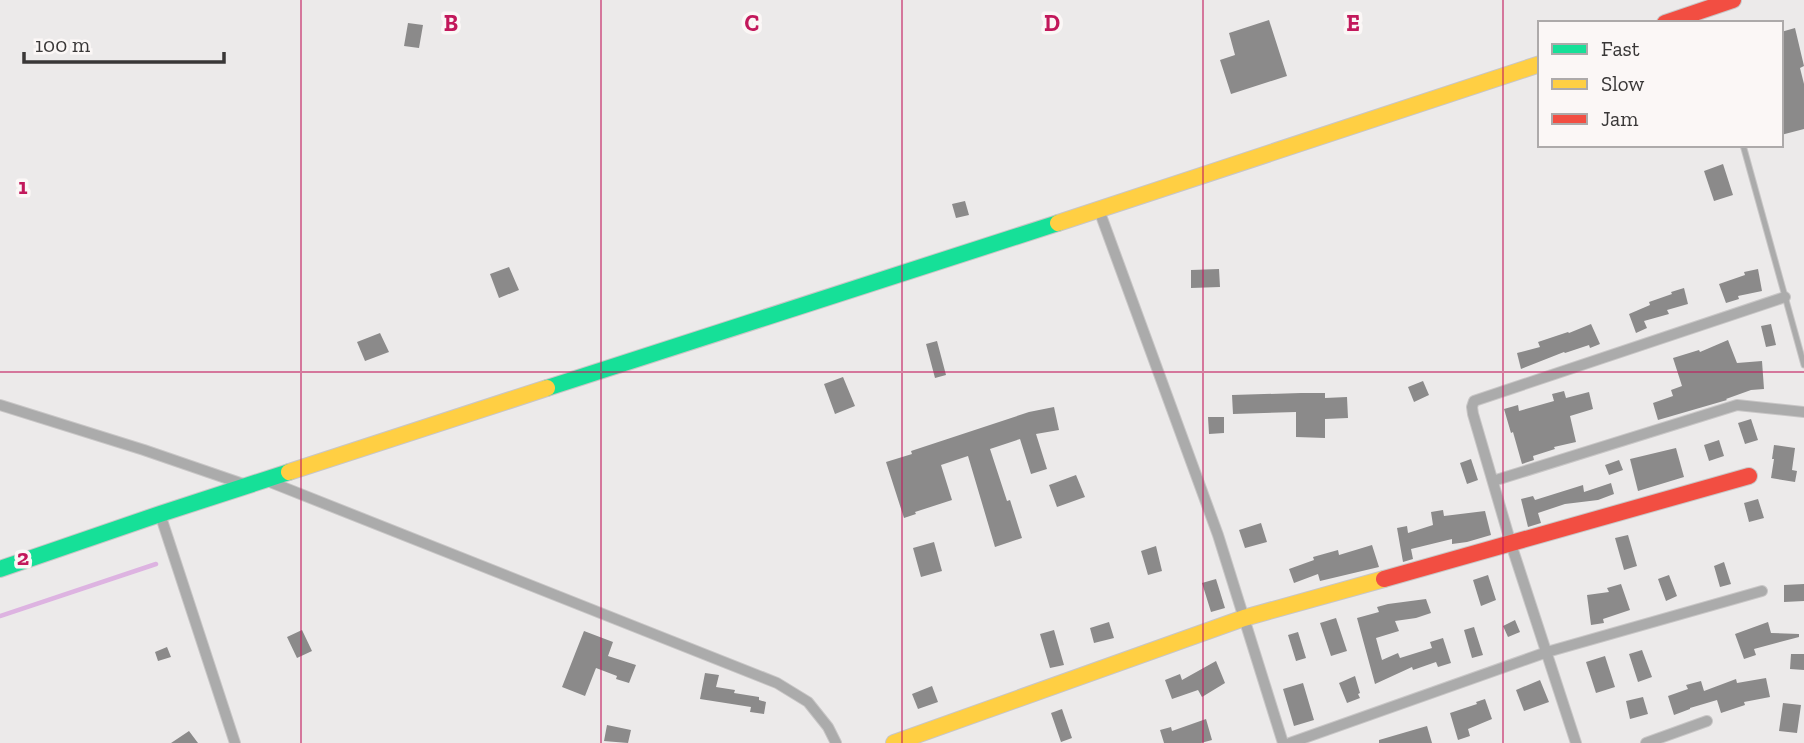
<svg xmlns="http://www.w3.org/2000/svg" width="1804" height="743" font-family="'Zilla Slab',serif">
	<rect width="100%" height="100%" fill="#eceaea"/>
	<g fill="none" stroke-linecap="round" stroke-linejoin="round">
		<path stroke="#ddb3e1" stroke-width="4.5" d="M0 616 156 564"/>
	</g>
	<path fill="#8b8a8a" d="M1269 20 1287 76 1231 94 1220 60 1235 55 1229 33Z
		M408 23 423 25 419 48 404 46Z
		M1795 28 1804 66 1800 68 1804 84V129L1781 135V32Z
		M1723 164 1733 195 1714 201 1704 171Z
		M965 201 969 215 956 218 952 204Z
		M509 267 519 290 499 298 490 274Z
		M1219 269 1220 287 1191 288V270Z
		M1758 269 1762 291 1738 296 1739 299 1726 303 1719 284 1745 275 1744 272Z
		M1684 288 1688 304 1667 310 1669 314 1644 321 1647 328 1636 333 1629 314 1650 305 1649 302 1672 294 1671 292Z
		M1591 324 1600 344 1590 348 1589 345 1565 353 1564 352 1521 369 1517 353 1540 347 1538 342 1568 332 1569 333Z
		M1771 324 1776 345 1766 347 1761 326Z
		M380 333 389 352 365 361 357 342Z
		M1728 340 1737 363 1762 361 1764 389 1751 390 1726 399 1727 400 1658 420 1653 403 1673 396 1671 390 1682 386 1673 358 1699 350 1700 352Z
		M937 341 946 375 935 378 926 344Z
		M843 377 855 406 835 414 824 384Z
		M1423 381 1429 395 1414 402 1408 387Z
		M1564 391 1566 398 1589 392 1593 409 1570 416 1576 442 1554 447 1555 449 1533 456 1534 460 1522 464 1513 432 1511 433 1504 409 1518 405 1519 411 1554 401 1552 394Z
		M1301 393H1325V398L1347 397 1348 418 1325 419V438L1296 437V412L1233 414 1232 395Z
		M1054 407 1059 430 1036 434 1047 469 1031 474 1020 439 990 449 1007 501 1010 500 1022 538 995 547 968 456 941 465 952 500 915 512 916 514 904 518 886 462 912 454 911 451 1029 412Z
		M1208 417H1224V433L1209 434Z
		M1751 419 1758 440 1745 444 1738 423Z
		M1719 440 1724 456 1709 461 1704 445Z
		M1774 445 1795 448 1792 470 1797 471 1795 482 1771 478 1774 459H1772Z
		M1676 448 1684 477 1638 491 1630 459Z
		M1471 459 1478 480 1467 484 1460 463Z
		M1619 460 1623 470 1609 475 1605 465Z
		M1076 475 1085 497 1057 507 1049 485Z
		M1611 483 1614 494 1598 500 1565 504 1538 513 1541 523 1528 527 1521 499 1533 496 1535 500 1583 485 1584 492Z
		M1758 499 1764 518 1749 522 1744 503Z
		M1443 510 1444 516 1485 511 1491 535 1467 542 1452 544V539L1411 549 1413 559 1403 562 1397 528 1407 526 1408 533 1433 525 1431 512Z
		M1261 523 1267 542 1245 548 1239 530Z
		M1628 535 1637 566 1624 570 1615 538Z
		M934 542 942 571 921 577 913 548Z
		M1372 545 1379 567 1320 581 1318 574 1294 583 1289 569 1314 560 1313 557 1338 550 1339 555Z
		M1156 546 1162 571 1148 575 1141 551Z
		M1724 562 1731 584 1720 587 1714 566Z
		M1488 575 1496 600 1481 606 1473 580Z
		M1669 575 1677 596 1666 601 1658 579Z
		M1216 579 1225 608 1211 612 1202 583Z
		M1621 584 1630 610 1603 619 1604 623 1591 625 1587 595 1609 592 1607 588Z
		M1804 584V601L1784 602V585Z
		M1426 599 1431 613 1416 618 1395 621 1399 631 1376 638 1382 660 1398 653 1400 658 1432 648 1430 642 1443 638 1451 663 1438 667 1436 662 1413 670 1412 667 1375 684 1357 618 1379 612 1377 607 1388 604Z
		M1336 618 1347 651 1331 656 1320 623Z
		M1515 620 1520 632 1508 637 1503 626Z
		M1109 622 1114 638 1094 643 1090 628Z
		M1768 622 1771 633 1799 634V637L1754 649 1756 655 1744 659 1735 634Z
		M1474 627 1483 655 1472 658 1464 630Z
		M302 630 312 651 297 658 287 637Z
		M1054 630 1064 665 1050 668 1040 634Z
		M584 631 613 642 608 656 636 665 629 683 616 679 617 676 596 668 585 696 562 687Z
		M1298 632 1306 658 1296 661 1288 635Z
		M167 647 171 657 158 661 155 652Z
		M1642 650 1652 677 1638 682 1629 654Z
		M1791 654H1804V670L1790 669Z
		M1605 656 1615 687 1596 693 1586 662Z
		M1216 661 1225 683 1202 697 1198 690 1172 699 1165 680 1180 674 1182 680Z
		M705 673 719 675 716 687 735 690 734 693 759 697V700L766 702 764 714 750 712 751 707 700 699Z
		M1355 676 1360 693 1358 694 1360 698 1347 703 1339 683Z
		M1766 678 1770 697 1744 702 1745 705 1721 713 1717 700 1690 708V709L1674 715 1668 696 1688 689 1686 685 1701 681 1704 691 1736 679 1737 683Z
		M1540 680 1549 702 1524 711 1516 690Z
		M1303 683 1314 720 1294 726 1283 689Z
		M932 686 938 702 918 709 912 694Z
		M1643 697 1648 714 1630 719 1626 701Z
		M1485 699 1492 719 1468 729 1470 736 1458 740 1450 713 1477 704 1476 702Z
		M1783 703 1801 705 1797 733 1779 731Z
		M1062 709 1072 738 1061 742 1051 713Z
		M1206 719 1212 740 1201 743H1164L1160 730 1171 727 1172 731Z
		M607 725 631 730 628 743 604 741Z
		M1427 726 1432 743H1379V740Z
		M189 731 198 743H171Z"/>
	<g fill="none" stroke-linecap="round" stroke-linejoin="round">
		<defs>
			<path id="lane" d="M1743 145 1804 365"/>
			<path id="street" d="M1099 210 1218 535 1283 743
				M0 405 144 450 246 485
				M265 480 777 683 808 702 828 727 836 743
				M1493 481 1737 405 1804 412
				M160 514 235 743
				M1290 743 1547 652 1762 591
				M1576 743 1511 544 1473 414 1472 407 1474 401 1785 297
				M1646 743 1707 721"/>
			<path id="fast" d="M547 388 1058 223
				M0 569 160 514 289 472"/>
			<path id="slow" d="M1058 223 1540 64
				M289 472 547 388
				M894 743 1244 618 1384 579"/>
			<path id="jam" d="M1665 23 1733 0
				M1384 579 1749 476"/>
		</defs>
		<use href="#lane" stroke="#c8c6c6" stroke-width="7"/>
		<use href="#street" stroke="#c8c6c6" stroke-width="12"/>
		<use href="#fast" stroke="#c8c6c6" stroke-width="18"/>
		<use href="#slow" stroke="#c8c6c6" stroke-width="18"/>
		<use href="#jam" stroke="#c8c6c6" stroke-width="18"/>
		<use href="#lane" stroke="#ababab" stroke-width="5"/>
		<use href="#street" stroke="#ababab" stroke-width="10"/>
		<use href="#fast" stroke="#16e098" stroke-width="16"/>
		<use href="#slow" stroke="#ffcf43" stroke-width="16"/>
		<use href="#jam" stroke="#f24e42" stroke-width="16"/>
	</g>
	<path fill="none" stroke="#c2185b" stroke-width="2" stroke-opacity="0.55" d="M301 0V743M601 0V743M902 0V743M1203 0V743M1503 0V743M0 372H1804"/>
	<g font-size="23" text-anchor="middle" font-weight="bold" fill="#c2185b" stroke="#fbf7f6" stroke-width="7" stroke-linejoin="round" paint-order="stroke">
		<text x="451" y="31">B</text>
		<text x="752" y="31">C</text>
		<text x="1052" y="31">D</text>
		<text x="1353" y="31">E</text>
		<text x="23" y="194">1</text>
		<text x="23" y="565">2</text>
	</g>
	<rect x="1538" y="21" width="245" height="126" fill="#fbf7f6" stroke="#adaaaa" stroke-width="2"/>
	<rect x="1552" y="44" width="35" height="10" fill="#16e098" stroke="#adaaaa" stroke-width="2"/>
	<text x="1601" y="56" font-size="21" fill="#393737">Fast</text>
	<rect x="1552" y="79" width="35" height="10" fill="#ffcf43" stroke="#adaaaa" stroke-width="2"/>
	<text x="1601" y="91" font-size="21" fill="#393737">Slow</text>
	<rect x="1552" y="114" width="35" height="10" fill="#f24e42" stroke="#adaaaa" stroke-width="2"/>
	<text x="1601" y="126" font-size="21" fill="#393737">Jam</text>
	<path d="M24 52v10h200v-10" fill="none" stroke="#393737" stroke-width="3.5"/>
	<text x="35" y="52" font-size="21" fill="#393737" stroke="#fbf7f6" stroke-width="5" paint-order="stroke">100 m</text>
</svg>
